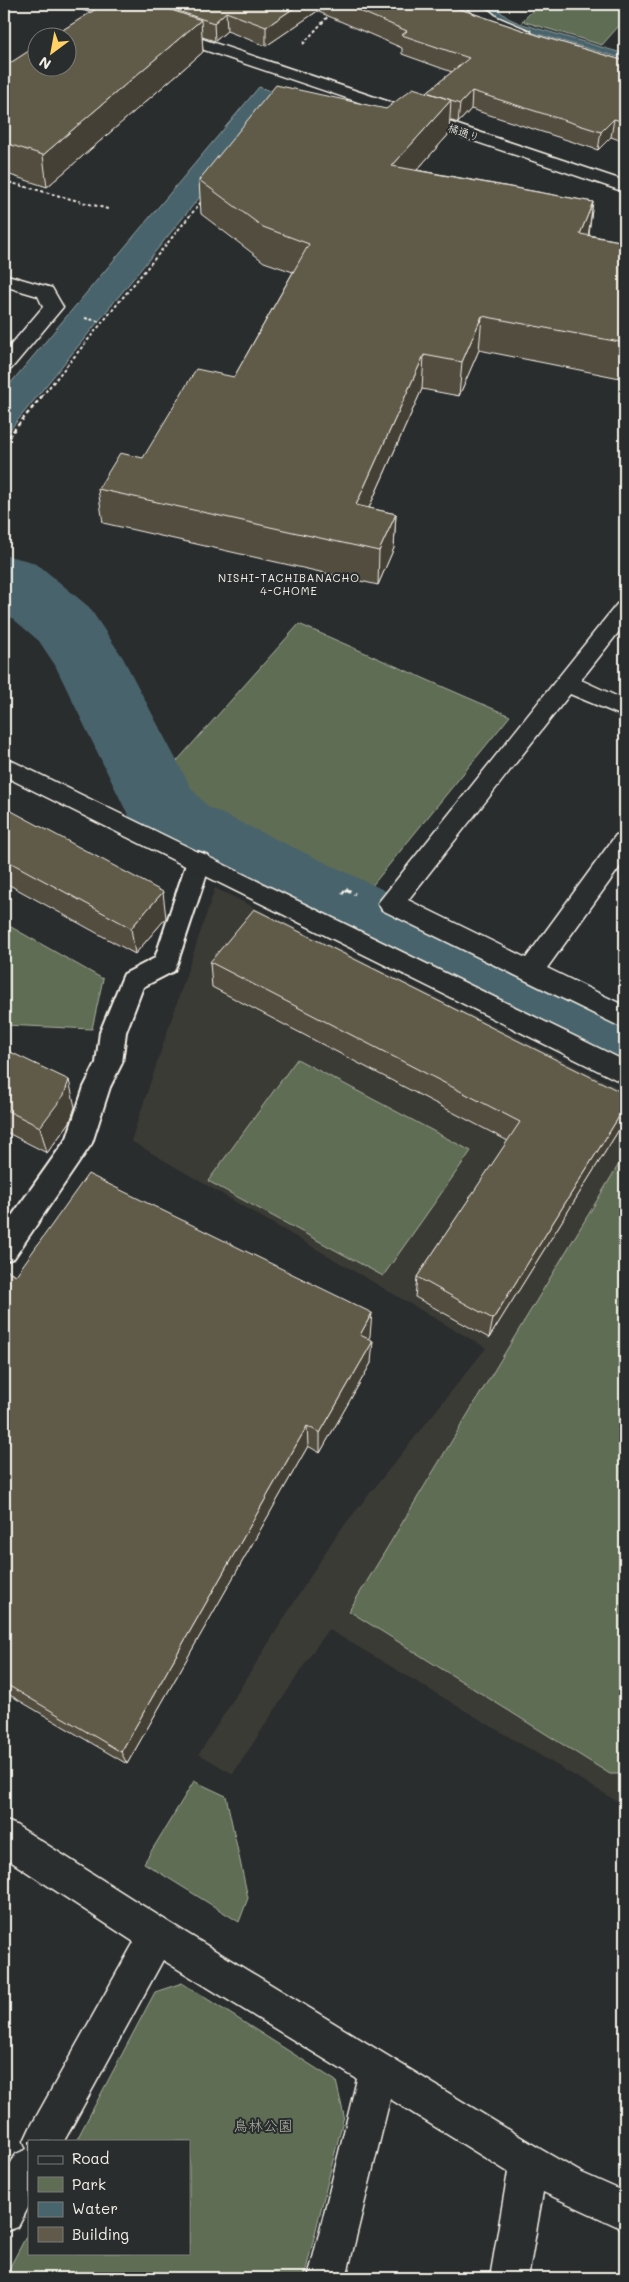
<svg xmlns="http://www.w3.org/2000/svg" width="629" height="2282" font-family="Mali,'Klee One',sans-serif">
	<rect width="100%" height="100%" fill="#2a2d2e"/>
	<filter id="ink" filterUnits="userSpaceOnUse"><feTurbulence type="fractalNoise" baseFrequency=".02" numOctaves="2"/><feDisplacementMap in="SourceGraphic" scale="10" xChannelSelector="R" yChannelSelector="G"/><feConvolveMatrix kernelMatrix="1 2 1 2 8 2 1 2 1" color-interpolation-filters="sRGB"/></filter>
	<g filter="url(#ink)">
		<path fill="#3a3a36" d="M215 888 625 1091V1806L328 1629 233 1774 199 1754 335 1537 486 1348 131 1141Z"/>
		<path fill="#5f6d55" stroke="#aaaf9e" d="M540 4H625V19L602 45 522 21Z
			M299 624 510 716 367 892 187 804 168 771Z
			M4 923 103 979 92 1029 4 1025Z
			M297 1059 471 1151 383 1276 208 1181Z
			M625 1154V1774H610L349 1611Z
			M194 1781 226 1796 248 1898 239 1922 144 1863Z
			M182 1983 336 2081 344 2116 304 2278H4L29 2231V2253H189V2141H76L155 1992Z"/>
		<path fill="#48646c" stroke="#8d9c9e" d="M484 4H491L508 18 519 23 625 54V59L527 31 504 22Z
			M259 87 283 95 4 437V391Z"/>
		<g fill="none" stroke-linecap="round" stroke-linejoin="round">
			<path fill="#48646c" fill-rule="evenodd" d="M4 555 29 561 41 567 89 607 123 658 191 788 208 807 625 1004V1078L595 1068 154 849 135 827 124 807 55 665 39 641 4 611Z"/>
			<defs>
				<path id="service" d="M199 852 207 855 211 861 177 964 174 971 143 987 126 1032 122 1063 110 1087 92 1143 14 1258 4 1261V1227L67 1138 84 1087 96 1063 100 1032 121 981 124 974 155 958 187 861 191 855Z"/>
				<path id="minor" d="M463 4H481L497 17 530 31 532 34 530 37 524 39 485 23Z
					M4 274 52 288 63 307 11 369 4 371V353L43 307 38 296 4 286Z
					M625 601V624L581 680 625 700V717L570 694 408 900 526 958 616 835 625 833V860L547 968 625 1006V1029L382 910 378 903 617 604Z
					M4 757 625 1061V1084L4 776Z
					M4 1820 16 1825 170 1923 542 2150 582 2173 625 2192V2230L543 2192 528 2278H490L508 2172 390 2099 346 2278H308L357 2079 163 1960 64 2141H29V2206L18 2227 4 2232V2175L16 2154 27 2149 24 2141 30 2128 134 1942 4 1857Z"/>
				<path id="tertiary" d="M75 4H98L625 181V192L77 7Z"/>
			</defs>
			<use href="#service" stroke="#f4f1e8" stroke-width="4"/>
			<use href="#minor" stroke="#f4f1e8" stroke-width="3"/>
			<use href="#tertiary" stroke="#f4f1e8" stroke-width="3"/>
			<path stroke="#f4f1e8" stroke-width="2" stroke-dasharray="3 2.5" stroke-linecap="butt" d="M41 4 50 7
				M303 44 331 13
				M4 181 108 209
				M85 318 102 322
				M42 396 202 201"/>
			<path stroke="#f4f1e8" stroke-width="2.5" stroke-dasharray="4 3" stroke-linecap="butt" d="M4 442 43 395
				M345 890H348"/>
			<path stroke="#f4f1e8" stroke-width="3" stroke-dasharray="5 4" stroke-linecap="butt" d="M346 889 355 894
				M342 894 346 889"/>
			<use href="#service" fill="#2a2d2e" fill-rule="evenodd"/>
			<use href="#minor" fill="#2a2d2e" fill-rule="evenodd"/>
			<use href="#tertiary" fill="#2a2d2e" fill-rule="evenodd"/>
		</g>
		<path fill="#534d40" stroke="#f4f1e8" d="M104 4H445L543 37 625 61V142L611 137 598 150 471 109 458 123 449 120V134L417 170 593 202 589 235 625 242V379L479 350 459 396 422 389 369 508 396 514 394 548 378 585 103 523 98 489 143 458 234 377 293 272 264 262 201 214 199 180 386 109 427 92 452 72 402 54V48L319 12V10L266 46 227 31 215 41 202 37 203 52 47 187 10 175 4 180V67Z
			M4 807 166 918 135 954 4 882Z
			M210 962 625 1094V1120L489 1338 415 1297 417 1277 508 1141 212 987Z
			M4 1049 75 1107 70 1122 47 1153 4 1131Z
			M4 1269 16 1275 370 1336 368 1339 371 1363 320 1453 308 1446 127 1764 8 1694 4 1701Z"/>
		<path fill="#443f34" stroke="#f4f1e8" d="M300 4H319V10L266 46V27Z
			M226 12 227 31 215 41 214 23Z
			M201 20 203 52 47 187 43 155Z
			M472 91 471 109 458 123 460 104Z
			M451 100 449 134 390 200 392 166Z
			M614 119 611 137 598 150 601 132Z
			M5 143 10 175 4 180V144Z
			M593 202 588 237 580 234Z
			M482 316 479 350 459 396 462 362Z
			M424 355 422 389 355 539 356 505Z
			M396 514 394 548 378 585 379 551Z
			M163 892 166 918 135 954 131 928Z
			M69 1080 75 1107 70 1122 47 1153 40 1127Z
			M625 1107V1120L489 1338 493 1319Z
			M372 1313 370 1336 359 1357 360 1335Z
			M373 1341 371 1363 320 1453V1433Z
			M307 1426 308 1446 127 1764 121 1752Z
			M4 1688 8 1694 4 1701Z"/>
		<path fill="#615a4a" stroke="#f4f1e8" d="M104 4H153L201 20 43 155 5 143 4 144V67L38 45V68H68V38H50Z
			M162 4H300L266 27 226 12 214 23 160 5Z
			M343 4H445L543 37 625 61V122L614 119 601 132 472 91 460 104 451 101V100L427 92 469 58 402 35 407 31Z
			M276 85 386 109 413 88 451 100 392 166 593 202 580 234 625 242V343L482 316 462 362 424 355 356 505 396 514 379 551 98 489 120 453 143 458 196 369 234 377 309 244 263 227 199 180Z
			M4 807 163 892 131 928 4 859Z
			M254 909 625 1094V1107L493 1319 417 1277 520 1122 210 962Z
			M4 1049 69 1080 64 1095 40 1127 4 1109Z
			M88 1174 372 1313 360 1335 373 1341 320 1433 307 1426 121 1752 4 1683V1269L16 1275Z"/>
	</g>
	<g text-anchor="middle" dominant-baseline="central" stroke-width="4" stroke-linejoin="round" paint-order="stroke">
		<g font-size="11" fill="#f4f1e8" stroke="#2a2d2e">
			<text transform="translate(464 132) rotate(19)">橘通り</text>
		</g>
		<g font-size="11" letter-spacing="1" fill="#f4f1e8" stroke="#2a2d2e">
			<text x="289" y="577">NISHI-TACHIBANACHO<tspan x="289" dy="13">4-CHOME</tspan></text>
		</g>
		<g font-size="15" fill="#b1b6a6" stroke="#2a2d2e">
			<text x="263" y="2125">鳥林公園</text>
		</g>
	</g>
	<rect width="629" height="2282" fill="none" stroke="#2a2d2e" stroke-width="20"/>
	<rect x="10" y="10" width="609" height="2262" fill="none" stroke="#f4f1e8" stroke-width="2" filter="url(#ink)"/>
	<rect x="28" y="2140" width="162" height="115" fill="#2a2d2e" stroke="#7b7b78"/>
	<rect x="38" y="2156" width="25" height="8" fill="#2a2d2e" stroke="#7b7b78"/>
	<text x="72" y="2164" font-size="15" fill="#f4f1e8">Road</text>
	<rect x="38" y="2177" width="25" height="15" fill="#5f6d55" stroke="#7b7b78"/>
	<text x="72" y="2190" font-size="15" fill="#f4f1e8">Park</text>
	<rect x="38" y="2202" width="25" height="15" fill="#48646c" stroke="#7b7b78"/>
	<text x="72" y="2214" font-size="15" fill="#f4f1e8">Water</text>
	<rect x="38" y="2227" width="25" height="15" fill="#615a4a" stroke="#7b7b78"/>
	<text x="72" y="2240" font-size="15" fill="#f4f1e8">Building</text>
	<g transform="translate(52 52) rotate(212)"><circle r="24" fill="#2a2d2e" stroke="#7b7b78"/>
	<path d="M0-4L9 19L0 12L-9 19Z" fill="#ffd166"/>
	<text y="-8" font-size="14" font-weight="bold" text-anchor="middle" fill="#f4f1e8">N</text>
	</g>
</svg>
